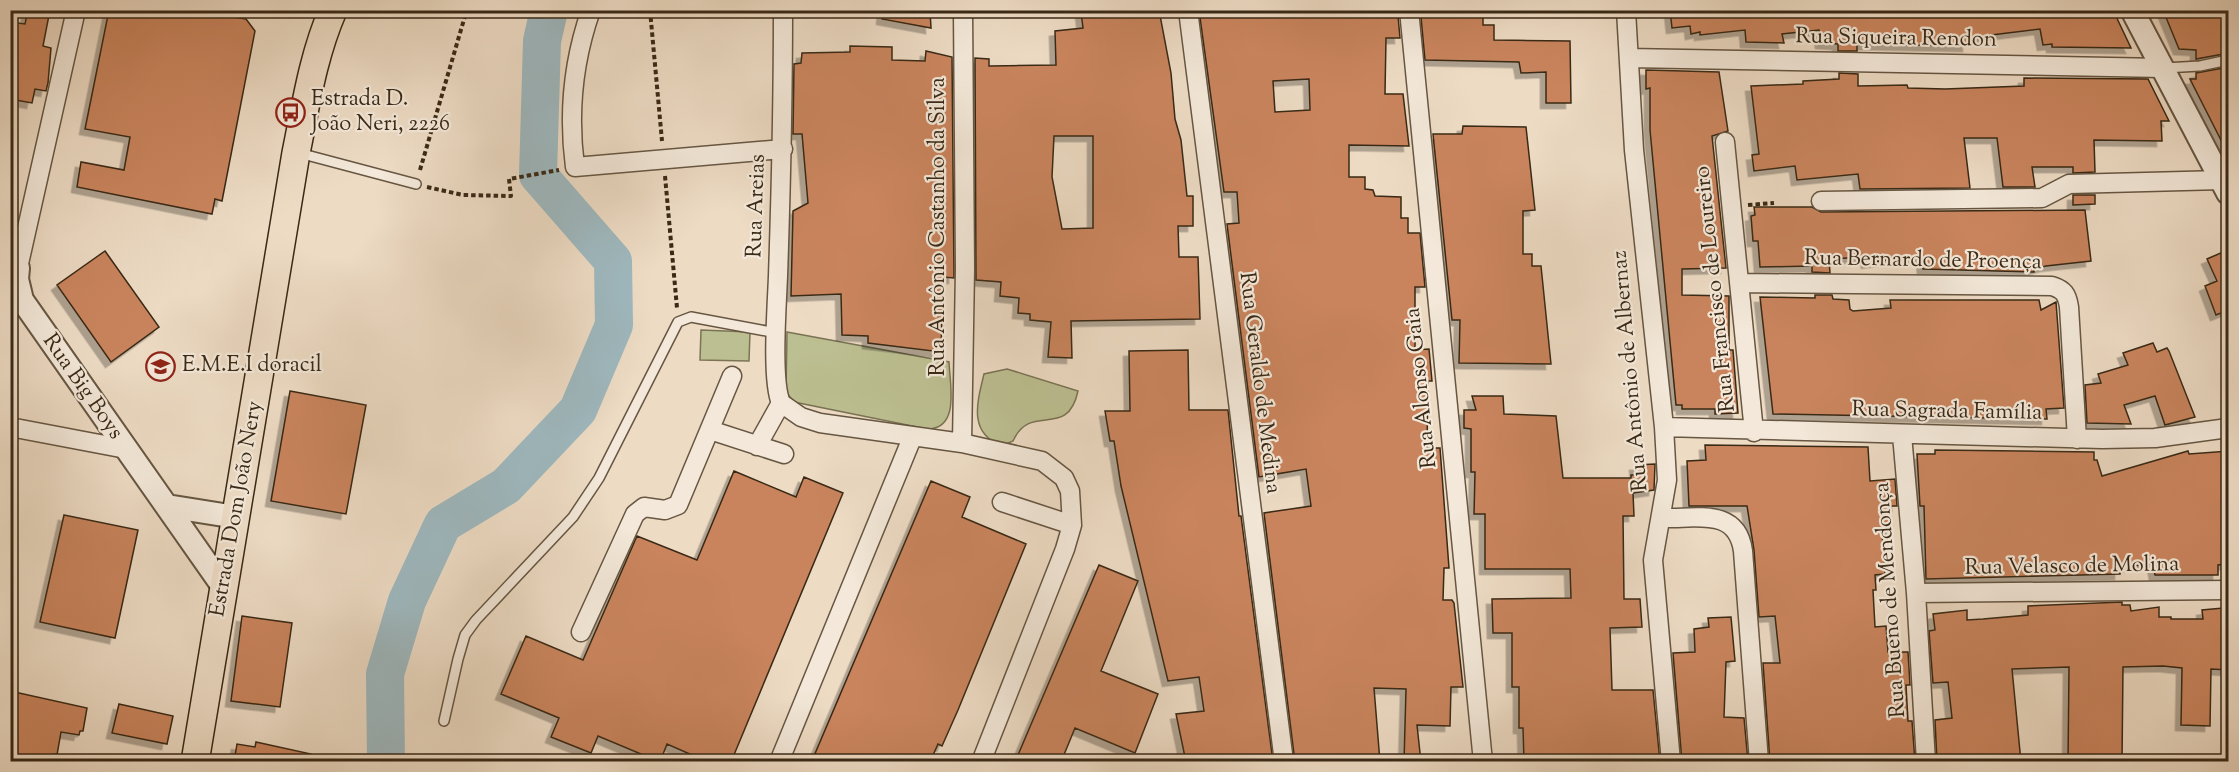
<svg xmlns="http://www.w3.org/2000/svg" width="2239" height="772" font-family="'Sorts Mill Goudy',serif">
	<defs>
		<filter id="shadow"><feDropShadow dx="-5.5" dy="5.5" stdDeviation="0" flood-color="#0004"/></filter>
	</defs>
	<rect width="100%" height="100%" fill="#eddbc4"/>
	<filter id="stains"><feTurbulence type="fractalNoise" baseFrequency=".00333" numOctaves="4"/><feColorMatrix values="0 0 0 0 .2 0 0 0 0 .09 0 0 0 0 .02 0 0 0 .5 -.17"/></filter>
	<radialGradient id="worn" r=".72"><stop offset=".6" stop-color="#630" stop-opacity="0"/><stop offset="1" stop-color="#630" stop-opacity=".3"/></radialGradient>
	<path fill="#bcbf91" stroke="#7a7454" stroke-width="1.5" d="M701 330 750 332 749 361 700 360Z
		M787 332 949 362C950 386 960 429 927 429L794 402 786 392Z
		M1007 369 1078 391C1067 441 1031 401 1013 441L1002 446C968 433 977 403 984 374Z"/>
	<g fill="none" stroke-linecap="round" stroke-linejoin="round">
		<path stroke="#9eb8bf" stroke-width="38" d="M386 762 385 674 407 601 443 524 506 486 578 410 614 325 613 261 538 175 542 41 549 10"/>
	</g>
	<path fill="#c9845d" stroke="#392916" stroke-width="1.5" fill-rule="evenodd" filter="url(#shadow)" d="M28 10H50L43 46 51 48 48 83 46 91 35 89 32 103 10 99V22L25 24Z
		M109 10H190L246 19 255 31 222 201 215 199 212 214 77 187 81 162 124 170 130 137 85 129Z
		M883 10H930L931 28 882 19Z
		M1094 10H1159L1171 73 1175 119 1181 140 1187 196H1193V226H1178L1179 257H1198L1200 319 1071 321 1072 358 1048 357 1051 322 1030 320V314L1018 313 1019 298 1000 296 1001 282 976 280 975 58 989 59V66L1056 65 1055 31 1083 28 1081 12ZM1054 136H1093V228L1062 229 1052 177Z
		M1199 10H1394L1395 16H1398L1400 38H1386L1385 94H1403L1409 146 1349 145V177H1365V189L1373 190 1375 196 1401 197V218H1408V233H1420L1425 287H1415V350L1429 349 1432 381H1428L1427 448H1440L1449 568H1444L1443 600H1452L1454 603 1463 687H1451L1450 726 1417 725 1421 762H1404L1406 689 1374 688 1380 762H1295L1264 513 1311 506 1306 469 1259 477 1227 224 1239 223 1237 192H1224ZM1309 79 1310 110 1275 112 1273 81Z
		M1434 10H1483V25H1494V40L1570 41 1571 103H1546V72L1521 73 1519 62 1425 60 1421 17H1434Z
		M1670 10H2113L2131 48 2052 47V44L2043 45 2040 29 1967 38 1968 46 1857 44V51H1838V44L1821 43 1819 30 1782 34 1784 43 1746 42 1745 30 1700 35V32L1691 34 1690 26 1672 28Z
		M2163 10H2229V53L2196 59V50L2179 49Z
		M850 46 892 47V60L925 61 926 51 952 57 954 278 943 277 941 352 868 343V336L842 335 841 294 791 296 793 211 808 203 802 134H793L794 64 801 63 802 53 850 52Z
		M2229 67V156L2190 79H2196V73Z
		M1646 70 1719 72 1728 131 1712 136 1726 268 1682 269V295L1729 296V350H1733L1738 413 1715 414V409H1682V405H1676L1650 130V88L1646 89Z
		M1839 73 1858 74V86L1907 85 1908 88 1945 89 2024 86V78L2148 79 2169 121H2161L2162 141 2094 140 2095 172 2073 173V167H2032L2035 187H2003L1997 138H1964L1970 188 1860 189 1858 174 1797 180 1795 166 1754 171 1752 155 1759 154 1751 86 1803 84V81L1839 79Z
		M1463 126 1526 127 1535 210 1523 211V254H1532V266H1541L1551 364 1459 363 1460 320H1452L1433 134H1462Z
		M2073 195H2095V204L2073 205Z
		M1754 207H1812L1821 212 2085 210 2091 261 2046 266 2034 269V272L1923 269 1922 258 1907 257 1867 263 1866 257 1829 259 1830 273 1812 272V266L1760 267 1758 241H1753L1751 216 1755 215Z
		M105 251 159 327 111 362 57 285Z
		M2223 252 2229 265V310L2216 315 2205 286 2217 281 2207 259Z
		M1815 295H1832L1833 299 1849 300 1850 309 1853 311 1891 308 1890 300H2039L2041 310 2056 302 2064 408 2046 409 2047 419 1773 414 1760 297 1815 298Z
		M2153 343 2157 352 2167 348 2169 351 2195 417 2165 425 2155 396 2124 405 2131 424 2087 423 2085 385 2101 383 2098 374 2128 365 2123 353Z
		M1188 350 1189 410H1228L1239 516H1241L1273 762H1186L1176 714 1204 711 1199 677 1168 681 1121 486 1114 441H1110L1105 411H1130L1129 351Z
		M290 391 366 405 346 514 271 501Z
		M1472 396H1503L1504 414 1556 416 1563 478H1631V475H1636L1635 465 1655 464 1654 490 1633 493 1634 516H1623L1624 599H1640L1642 627 1610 628 1612 690H1653L1660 762H1524L1523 728H1519V687H1512V633H1493L1492 599 1571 598 1570 569H1485V514H1474L1475 472H1471V429L1464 428V410H1476Z
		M1705 445 1868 447 1870 481 1895 479 1897 506H1889L1892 531 1882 532 1885 574 1875 575 1876 590H1873L1875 627 1886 626 1888 652H1908L1910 685H1906L1908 721H1912L1915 762H1770L1763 663H1780L1775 616 1759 617 1754 550 1747 506H1689L1687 461 1706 460Z
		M1935 450 2094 452V460H2097L2102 476 2188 451 2189 454 2229 451V564L2218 565V575H2155L2153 564 2120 567V574L1926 579 1924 506H1920L1917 454H1935Z
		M734 471 796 497 804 477 843 493 731 762H708L667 744 660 762 598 736 591 753 551 737 559 718 501 694 526 636 583 660 637 536 697 560Z
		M931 481 970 497 962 517 1026 544 958 710 942 746 938 744 930 762H826L814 756Z
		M64 515 138 530 115 638 40 622Z
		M1099 565 1138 581 1101 671 1158 694 1135 753 1075 728 1061 762H1015Z
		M2122 602V605H2130L2131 611 2159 607V617H2171V619H2203L2202 610 2223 608 2224 618 2229 617V670L2211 669 2210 726 2181 725 2182 668 2163 666 2123 667 2122 762H2068L2069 667 2012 669 2021 762H1937L1935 720 1952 718 1948 682 1933 683 1929 631 1935 630 1933 614 1967 610V620L1983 619 2028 615V606Z
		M242 616 292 623 280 707 231 701Z
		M1731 617 1735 661 1726 662 1724 717 1744 718 1748 762H1682L1673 653 1695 652 1694 629 1709 627 1708 618Z
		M10 691 87 708 83 731H80L79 735 61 732 57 755 54 754 52 762H10Z
		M119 704 173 716 167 744 112 733Z
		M256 742 311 754 310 762H234L237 744 255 747Z"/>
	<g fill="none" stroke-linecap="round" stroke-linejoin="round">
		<defs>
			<path id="service" d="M2164 68 2200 66 2228 60
				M299 153 416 184
				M444 721 458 659 465 635 476 620 573 517 599 478 678 322 691 317 777 333"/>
			<path id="minor" d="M591 10C573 61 568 114 575 167L783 149
				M783 10C783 99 781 187 778 276 777 304 771 380 781 403L801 417 820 423 962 443 1042 461 1064 478 1070 491 1072 525 1065 549 981 762
				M1188 10 1284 762
				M1409 10 1483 762
				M1626 10 1634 150 1664 427 1667 480 1653 560 1671 762
				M1629 58 2162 68
				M1725 142 1754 432
				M1821 201 2042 198 2069 184 2222 180
				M18 268 76 10
				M1739 283 2052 286C2064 290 2067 294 2069 307L2077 439
				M10 427 126 449
				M1664 427 2102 439 2155 438 2228 428
				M710 430 784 454
				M1902 435 1916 593 1926 762
				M962 443 965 269 963 10
				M757 446 781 403
				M1002 502 1072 525
				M1662 518C1696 519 1737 507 1743 551L1759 762
				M1916 593 2228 590
				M581 632 635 514 644 507 665 510 678 505 732 376
				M779 762 912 438"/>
			<path id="tertiary" d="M2132 10 2228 193
				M10 266 18 268 17 279 22 300 224 588
				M167 506 236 517"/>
			<path id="primary" d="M195 762 296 153C306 104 313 56 333 10"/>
		</defs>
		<use href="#service" stroke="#665642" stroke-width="12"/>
		<use href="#minor" stroke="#665642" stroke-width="21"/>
		<use href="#tertiary" stroke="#665642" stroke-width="26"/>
		<use href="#primary" stroke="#392916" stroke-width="30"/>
		<path stroke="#392916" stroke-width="4" stroke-dasharray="4.5 3" stroke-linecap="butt" d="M650 10 662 141
			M420 170 465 16
			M665 176 677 308
			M427 187 463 195 511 196 509 179 559 170
			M1748 205 1774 203"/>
		<use href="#service" stroke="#f3e8d9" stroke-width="9"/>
		<use href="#minor" stroke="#f3e8d9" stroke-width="18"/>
		<use href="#tertiary" stroke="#f3e8d9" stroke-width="22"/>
		<use href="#primary" stroke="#eddbc4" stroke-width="27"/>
	</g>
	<defs>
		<symbol id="bus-ring" viewBox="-11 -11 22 22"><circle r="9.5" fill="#f3e8d9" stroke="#8f2418" stroke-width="1.5"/><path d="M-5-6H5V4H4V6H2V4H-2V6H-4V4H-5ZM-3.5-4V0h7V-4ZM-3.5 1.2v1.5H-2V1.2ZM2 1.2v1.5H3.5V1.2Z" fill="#8f2418"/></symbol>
		<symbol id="school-ring" viewBox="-11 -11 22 22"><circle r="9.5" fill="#f3e8d9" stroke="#8f2418" stroke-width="1.5"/><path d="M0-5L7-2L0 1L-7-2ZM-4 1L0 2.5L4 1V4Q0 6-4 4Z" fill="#8f2418"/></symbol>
	</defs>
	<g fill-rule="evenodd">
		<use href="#bus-ring" x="274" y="96" width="33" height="33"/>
		<use href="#school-ring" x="144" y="350" width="33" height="33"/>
	</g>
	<g text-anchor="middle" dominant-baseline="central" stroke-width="4.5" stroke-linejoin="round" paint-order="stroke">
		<g font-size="22" fill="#392916" stroke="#f3e8d9">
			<text transform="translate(1896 39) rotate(1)">Rua Siqueira Rendon</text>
			<text transform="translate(757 206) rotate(-88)">Rua Areias</text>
			<text transform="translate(939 227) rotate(-90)">Rua Antônio Castanho da Silva</text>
			<text transform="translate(1923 261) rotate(1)">Rua Bernardo de Proença</text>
			<text transform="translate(1716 289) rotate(-96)">Rua Francisco de Loureiro</text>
			<text transform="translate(1631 371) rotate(-95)">Rua Antônio de Albernaz</text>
			<text transform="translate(1259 383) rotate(83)">Rua Geraldo de Medina</text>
			<text transform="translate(82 387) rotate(55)">Rua Big Boys</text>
			<text transform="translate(1422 388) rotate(-96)">Rua Alonso Gaia</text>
			<text transform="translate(1947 412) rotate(1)">Rua Sagrada Família</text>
			<text transform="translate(237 509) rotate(-80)">Estrada Dom João Nery</text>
			<text transform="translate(2072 567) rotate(-1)">Rua Velasco de Molina</text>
			<text transform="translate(1891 600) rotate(-94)">Rua Bueno de Mendonça</text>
		</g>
		<g font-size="22" fill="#392916" stroke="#f3e8d9" text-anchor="start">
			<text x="311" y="100">Estrada D.<tspan x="311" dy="25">João Neri, 2226</tspan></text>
			<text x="182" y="366">E.M.E.I doracil</text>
		</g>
	</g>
	<rect width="2239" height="772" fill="none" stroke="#eddbc4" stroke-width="36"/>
	<rect x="12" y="12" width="2215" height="748" fill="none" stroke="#392916" stroke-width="3"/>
	<rect x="18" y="18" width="2203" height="736" fill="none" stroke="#392916" stroke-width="1.5"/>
	<rect width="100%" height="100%" filter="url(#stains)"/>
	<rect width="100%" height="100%" fill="url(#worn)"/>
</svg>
